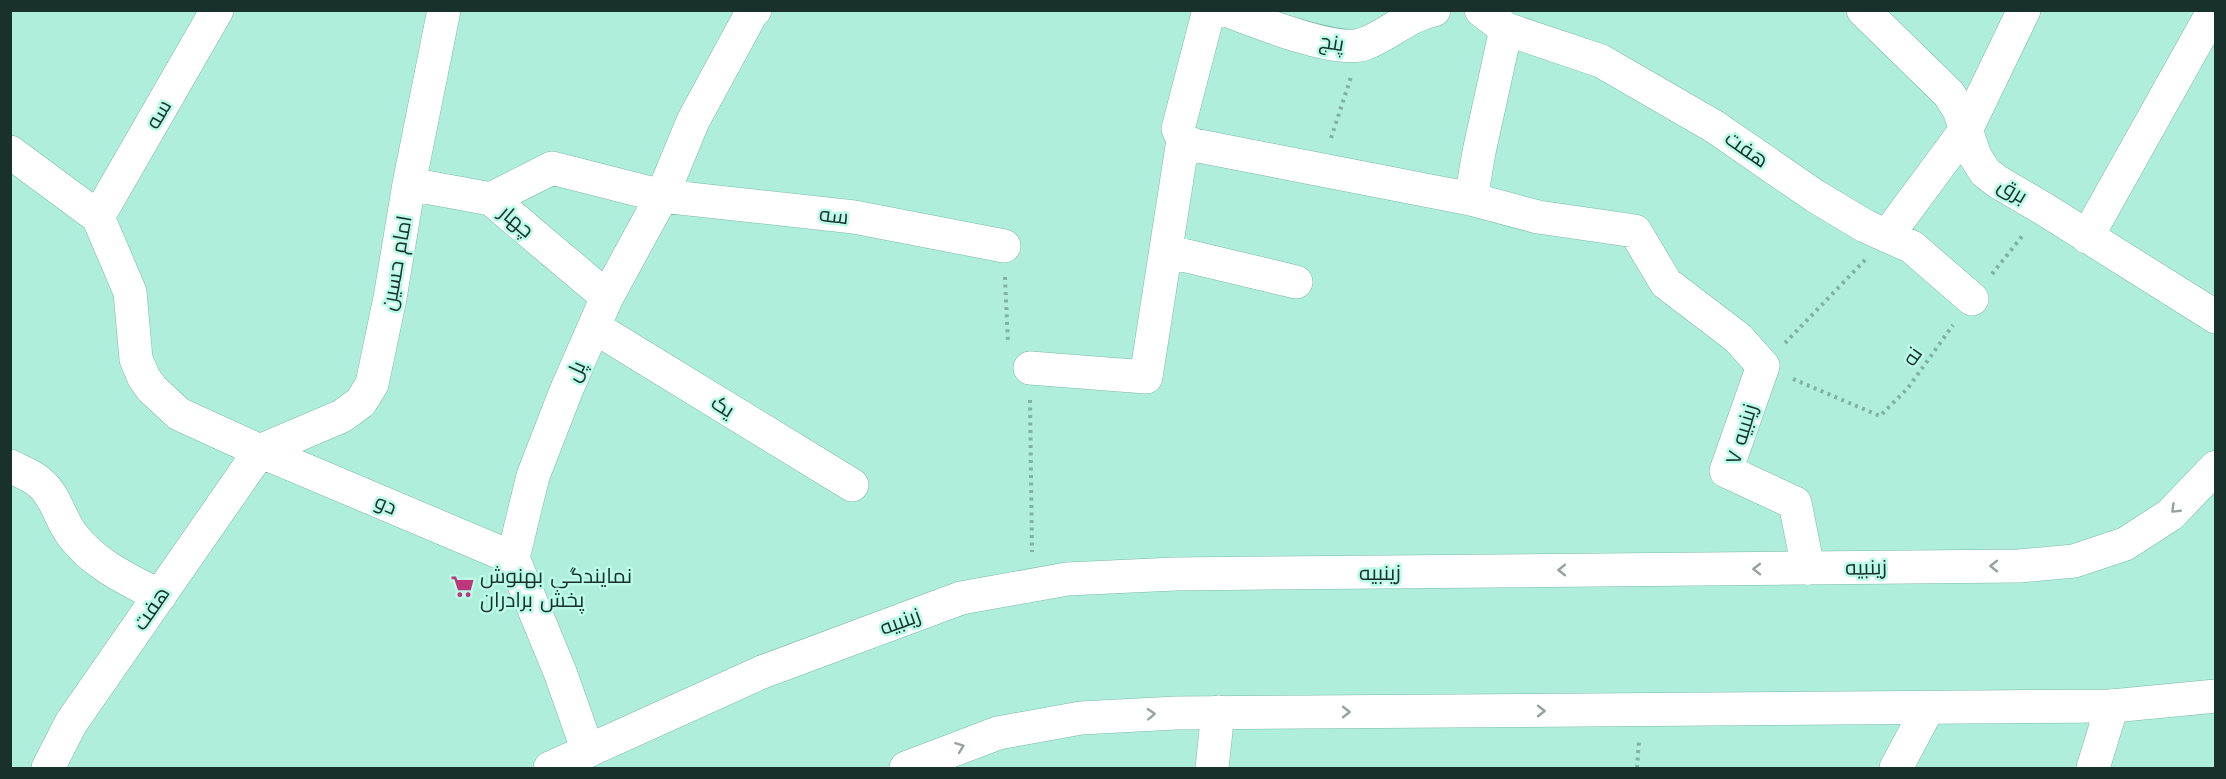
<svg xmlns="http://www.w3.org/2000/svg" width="2226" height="779" font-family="'Work Sans',Cairo,sans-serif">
	<rect width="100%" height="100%" fill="#aeeeda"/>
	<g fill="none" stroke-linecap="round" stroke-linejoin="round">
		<defs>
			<path id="minor" d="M1226 10C1254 21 1338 54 1364 44 1389 35 1407 15 1434 10
				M1481 10 1506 29 1479 152 1471 199 1538 217 1635 231 1666 283 1738 338 1763 366 1726 471 1795 503 1808 568
				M1863 10 1949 94 1959 110 1975 156 1985 172 1998 182 2044 209 2216 317
				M1506 29 1601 61 1715 127 1815 196 1865 226 1912 247 1972 299
				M1183 140 1194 145 1471 199
				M10 152 98 217 130 292 136 359 144 378 152 389 179 414 260 451 513 558
				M409 184 491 199 607 297
				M491 199 552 168 662 196 854 217 1004 246
				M98 217 217 10
				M1887 236 1967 128 2024 10
				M2087 237 2214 10
				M1166 251 1296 282
				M594 327 852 485
				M1030 368 1146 377 1183 140 1178 129 1209 10
				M10 466C19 471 31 475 39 482 56 495 60 520 73 536 95 565 129 580 160 596
				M588 751 560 672 513 558 533 476 566 391 607 297 662 196 693 121 751 14 755 10
				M48 768 71 723 260 451 342 416 361 402 372 384 390 298 409 184 444 10
				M1212 768 1218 712
				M1896 768 1928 708
				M2093 768 2112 706"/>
			<path id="secondary" d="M550 768 762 672 961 598 1067 579 1175 574 2019 566 2074 561 2125 544 2170 515 2216 467
				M906 768 998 733 1081 718 1176 713 2112 706 2216 696"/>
		</defs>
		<use href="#minor" stroke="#7cbaa8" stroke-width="34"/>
		<use href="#secondary" stroke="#7cbaa8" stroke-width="34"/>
		<path stroke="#7fb3a3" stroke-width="4" stroke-dasharray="3 4.5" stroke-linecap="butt" d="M1331 138 1351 77
			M1992 274 2023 235
			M1005 277 1008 344
			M1785 343 1865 260
			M1793 379 1880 416 1908 388 1953 325
			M1030 400 1032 552
			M1637 768 1639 741"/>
		<use href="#minor" stroke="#fff" stroke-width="33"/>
		<use href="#secondary" stroke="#fff" stroke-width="33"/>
	</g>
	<defs><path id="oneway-chevron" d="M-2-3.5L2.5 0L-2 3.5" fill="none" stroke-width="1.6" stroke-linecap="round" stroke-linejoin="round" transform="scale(1.5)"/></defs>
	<g stroke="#97a3a0">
		<use href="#oneway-chevron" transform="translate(2175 509) rotate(136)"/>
		<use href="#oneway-chevron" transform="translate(1994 566) rotate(180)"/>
		<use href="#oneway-chevron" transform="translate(1757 569) rotate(180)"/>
		<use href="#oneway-chevron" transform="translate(1562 570) rotate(180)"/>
		<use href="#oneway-chevron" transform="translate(1541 711)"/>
		<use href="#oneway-chevron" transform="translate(1346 712)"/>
		<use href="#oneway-chevron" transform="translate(1151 714) rotate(-3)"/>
		<use href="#oneway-chevron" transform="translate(960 747) rotate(-21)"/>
	</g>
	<defs>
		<symbol id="supermarket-bare" viewBox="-9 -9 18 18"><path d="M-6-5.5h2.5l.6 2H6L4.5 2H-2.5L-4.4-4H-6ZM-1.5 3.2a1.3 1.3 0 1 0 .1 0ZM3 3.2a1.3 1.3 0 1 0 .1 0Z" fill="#bc377b" stroke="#bbfbe7" stroke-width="2.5" paint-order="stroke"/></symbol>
	</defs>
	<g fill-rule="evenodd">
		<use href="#supermarket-bare" x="446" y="570" width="33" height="33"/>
	</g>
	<g text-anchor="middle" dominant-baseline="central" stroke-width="5" stroke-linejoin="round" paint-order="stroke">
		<g font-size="21" fill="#18322b" stroke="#bbfbe7">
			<text transform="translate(1332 42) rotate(9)">پنج</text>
			<text transform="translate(158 114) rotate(-60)">سه</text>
			<text transform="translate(1747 149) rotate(35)">هفت</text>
			<text transform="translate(2013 190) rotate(31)">برق</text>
			<text transform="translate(834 215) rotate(7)">سه</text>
			<text transform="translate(517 221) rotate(40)">چهار</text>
			<text transform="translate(396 263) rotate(-80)">امام حسین</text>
			<text transform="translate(1912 356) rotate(-55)">نه</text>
			<text transform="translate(575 371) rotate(-66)">پل</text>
			<text transform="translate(723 406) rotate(32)">یک</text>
			<text transform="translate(1741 434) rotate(-73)">زینبیه ۷</text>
			<text transform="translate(386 504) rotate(23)">دو</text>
			<text transform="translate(1866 567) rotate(-1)">زینبیه</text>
			<text x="1380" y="572">زینبیه</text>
			<text transform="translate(151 608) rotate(-55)">هفت</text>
			<text transform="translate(900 621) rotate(-20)">زینبیه</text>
		</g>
		<g font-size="21" fill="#18322b" stroke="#bbfbe7" text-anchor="start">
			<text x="480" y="575">نمایندگی بهنوش<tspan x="480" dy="24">پخش برادران</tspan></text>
		</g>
	</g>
	<rect width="2226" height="779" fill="none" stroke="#18322b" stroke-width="24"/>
</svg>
